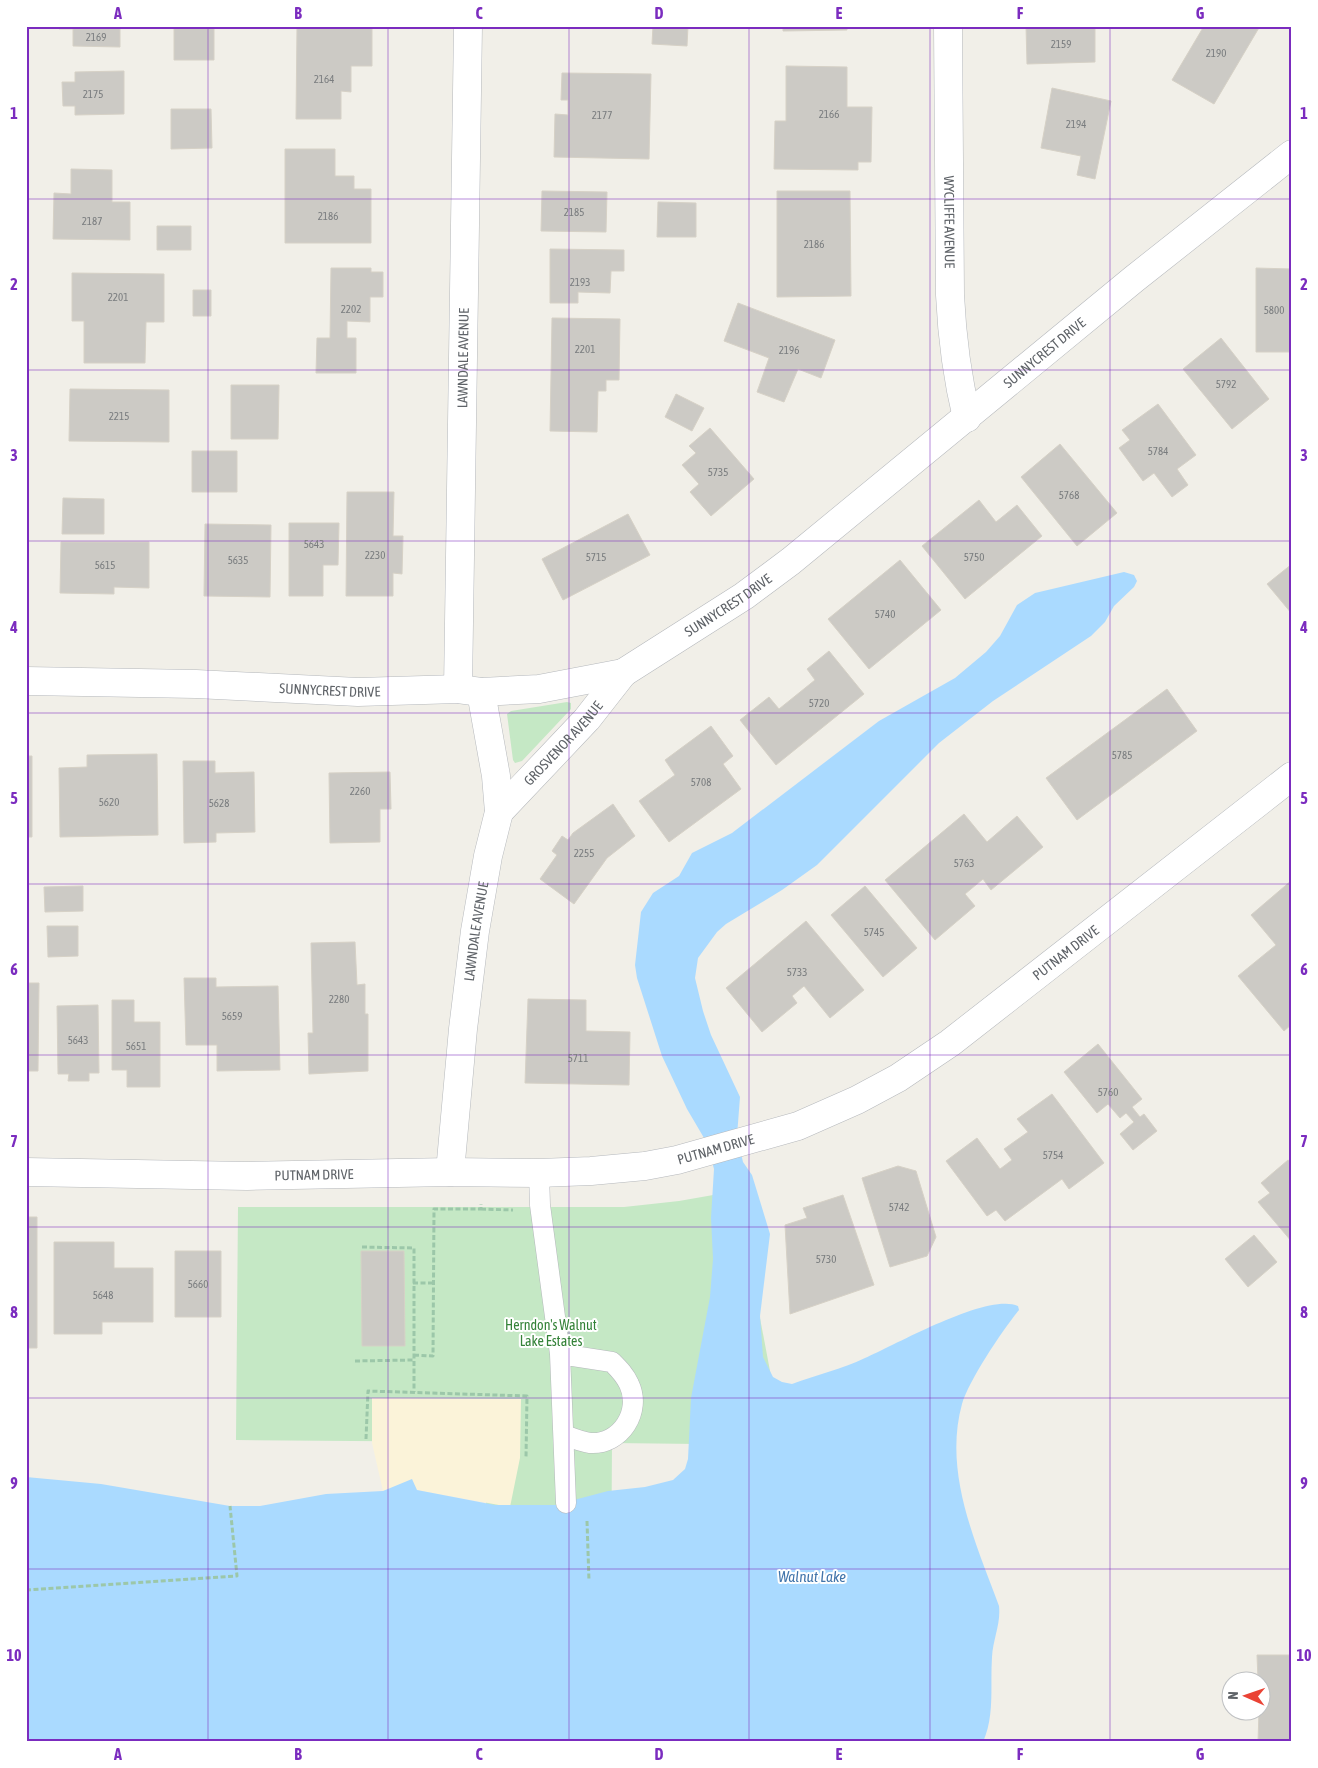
<svg xmlns="http://www.w3.org/2000/svg" width="1318" height="1768" font-family="'Asap Condensed',sans-serif">
	<rect width="100%" height="100%" fill="#f1efe8"/>
	<path fill="#c5e8c5" d="M567 702 571 703V709L522 761 515 763 513 760 507 714 511 711Z
		M736 1191 784 1445 612 1443 611 1600 486 1598V1442L236 1440 238 1207H624L679 1201Z"/>
	<path fill="#fbf3d9" d="M372 1398 521 1399 520 1458 510 1507 416 1490 412 1480 383 1491 372 1443Z"/>
	<path fill="#aadaff" d="M1124 572 1134 575 1137 581 1134 587 1114 606 1105 622 1091 636 993 701 939 743 817 865 782 890 726 924 717 932 698 958 695 978 703 1011 711 1035 740 1097 737 1136 743 1162 752 1175 770 1234 760 1316 763 1357 773 1377 782 1382 792 1384C816 1375 842 1369 865 1358 895 1345 988 1292 1018 1306L1019 1310C1002 1331 969 1380 962 1404 943 1473 976 1543 999 1606 1001 1624 993 1639 992 1657 990 1686 995 1715 983 1742H26V1477L101 1484 230 1506H260L326 1494 383 1491 412 1479 417 1490 495 1505H555L608 1491 645 1487 673 1480 685 1469 688 1459 691 1398 710 1297 713 1259 711 1218 714 1169 707 1143 687 1109 662 1056 637 978 635 965 641 912 653 893 679 876 692 853 732 833 879 721 955 678 986 652 1000 636 1017 605 1035 593Z"/>
	<path fill="#cccac5" stroke="#d6d1c6" d="M59 26H120V47L73 46V29H59Z
		M174 26H214V60H174Z
		M653 26H688L687 46 652 44Z
		M783 26H847V30L783 31Z
		M1026 26H1095V62L1027 64Z
		M1204 26H1260L1214 104 1172 80Z
		M297 27H372V66H351V92L341 91V119H296Z
		M786 66 847 67V107H872L871 162H858V170L774 169 775 121H786Z
		M124 71V114L75 115V106H63L62 82H75V72Z
		M562 73 651 74 649 159 554 157 555 114 568 115V100H561Z
		M1052 88 1111 101 1095 179 1077 175 1081 156 1041 148Z
		M171 109H211L212 148 171 149Z
		M285 149H335V176H354V189H371V243H285Z
		M71 169 112 170V202H130V240L53 239 54 193 71 194Z
		M542 191 607 192 606 232 541 231Z
		M777 191H850L851 296 777 297Z
		M658 202 696 203V237H657Z
		M157 226H191V250H157Z
		M550 249 624 250V271H611L610 293 578 292V303H550Z
		M331 268H371V272H383V297H370V322L347 321V338H356V373H316L317 338H330Z
		M1256 268 1292 269V352H1256Z
		M72 273 164 274V322H146L145 363H84V321H72Z
		M193 290H211V316H193Z
		M738 303 835 340 821 378 798 369 784 402 757 392 769 358 724 341Z
		M552 318 620 319 619 380H606V391H598L597 432 550 431Z
		M1221 338 1269 399 1232 429 1183 369Z
		M231 385H279L278 439H231Z
		M70 389 169 390V442L69 441Z
		M676 394 704 408 692 431 665 417Z
		M1158 404 1196 455 1177 469 1188 485 1172 497 1154 473 1143 481 1119 448 1130 440 1122 430Z
		M710 428 754 479 711 516 690 492 699 484 682 465 696 453 689 446Z
		M1060 444 1117 513 1077 546 1021 477Z
		M192 451H237V492H192Z
		M347 492H394L393 536H403L402 574 393 573V596H346Z
		M63 498 104 499V534H62Z
		M979 500 996 522 1017 505 1042 536 965 599 922 546Z
		M628 514 650 555 563 600 542 559Z
		M289 523H339L338 565H323V596H289Z
		M205 524 271 525 270 597 204 596Z
		M61 542H149V588L114 587V594L60 593Z
		M900 560 941 610 869 669 828 619Z
		M1292 564V614L1267 584Z
		M829 651 864 694 776 765 740 720 769 697 779 709 815 680 807 669Z
		M1167 689 1197 731 1077 820 1046 778Z
		M711 726 733 756 723 764 741 789 669 842 639 801 675 775 665 760Z
		M157 754 158 835 60 837 59 768 87 767V755Z
		M26 756H32V837H26Z
		M183 761H215V773L254 772 255 832 216 833V842L184 843Z
		M390 772 391 809H380V842L330 843 329 773Z
		M613 804 635 836 607 858 574 904 540 879 557 855 552 851 562 836 568 840 573 833Z
		M964 814 987 842 1017 816 1043 847 991 890 983 879 965 894 975 906 935 940 885 880Z
		M1292 880V1024L1284 1031 1238 976 1276 945 1251 915Z
		M83 886V911L45 912 44 887Z
		M865 886 917 948 883 977 831 915Z
		M806 921 864 990 830 1018 804 986 792 996 797 1003 762 1032 726 988Z
		M47 926H78V956L48 957Z
		M355 942 357 985 365 984V1014H368V1071L309 1074 308 1033H313L311 943Z
		M184 978H216V987L278 986 280 1070 217 1071V1045H186Z
		M26 983H39L38 1071H26Z
		M528 999 586 1000V1031L630 1032 629 1085 525 1083Z
		M112 1000H134V1022H160V1087H127V1070H112Z
		M98 1005 99 1073H89V1081H68L69 1074H58L57 1006Z
		M1098 1044 1142 1099 1132 1107 1140 1117 1144 1114 1157 1131 1133 1150 1120 1134 1134 1122 1126 1113 1120 1118 1108 1104 1097 1113 1064 1072Z
		M1052 1094 1104 1163 1069 1189 1062 1179 1005 1221 996 1210 987 1216 946 1161 977 1138 1000 1169 1012 1160 1004 1149 1028 1132 1017 1119Z
		M1288 1160 1292 1163V1242L1258 1202 1270 1193 1261 1183Z
		M898 1166 916 1171 936 1237 927 1256 890 1267 862 1178Z
		M843 1195 874 1285 790 1314 785 1225 807 1218 803 1208Z
		M26 1217H37V1348H26Z
		M1254 1235 1277 1262 1248 1287 1225 1259Z
		M54 1242H114V1268H153V1322H102V1334H54Z
		M175 1251H221V1317H175Z
		M361 1251H404L405 1346H362Z
		M1257 1655H1292V1742H1258L1260 1680H1258Z"/>
	<g fill="none" stroke-linecap="round" stroke-linejoin="round">
		<defs>
			<path id="service" d="M539 1173 540 1205 560 1354 566 1503
				M560 1354 612 1362C619 1369 625 1375 629 1384 642 1411 621 1445 590 1443 582 1442 572 1438 564 1435"/>
			<g id="minor">
				<path id="s1" d="M948 26 950 295C952 337 957 377 967 418"/>
				<path id="s2" d="M26 681 196 684 358 692 458 689 481 692 539 689 623 673 744 596 791 561 1134 279 1292 154"/>
				<path id="s3" d="M458 689 468 26"/>
				<path id="s4" d="M499 812 587 719 623 673"/>
				<path id="s5" d="M26 1172 247 1176 450 1172 539 1173 591 1171 645 1166 677 1160 798 1126 857 1100 898 1078 950 1043 1292 776"/>
				<path id="s6" d="M450 1172 463 1029 475 931 488 856 499 812 496 776 481 692"/>
			</g>
		</defs>
		<use href="#service" stroke="#b5b8bc" stroke-width="21"/>
		<use href="#minor" stroke="#b5b8bc" stroke-width="29"/>
		<path stroke="#9cc7a9" stroke-width="3" stroke-dasharray="5 2.5" stroke-linecap="butt" d="M481 1209 513 1210
			M362 1247 414 1248V1392
			M413 1283H433
			M414 1355 433 1356 434 1209H481V1204
			M355 1361 414 1360
			M366 1439 368 1391 527 1396 526 1458
			M587 1521 589 1581
			M26 1590 237 1576 230 1506"/>
		<use href="#service" stroke="#fff" stroke-width="20"/>
		<use href="#minor" stroke="#fff" stroke-width="28"/>
	</g>
	<path fill="none" stroke="#7b2cbf" stroke-width="1" stroke-opacity="0.55" d="M208 26V1742M388 26V1742M569 26V1742M749 26V1742M930 26V1742M1110 26V1742M26 199H1292M26 370H1292M26 541H1292M26 713H1292M26 884H1292M26 1055H1292M26 1227H1292M26 1398H1292M26 1569H1292"/>
	<g text-anchor="middle" dominant-baseline="central" stroke-width="4" stroke-linejoin="round" paint-order="stroke">
		<g font-size="11" fill="#7a7d7f">
			<text x="96" y="37">2169</text>
			<text x="1061" y="44">2159</text>
			<text x="1216" y="53">2190</text>
			<text x="324" y="79">2164</text>
			<text x="93" y="94">2175</text>
			<text x="829" y="114">2166</text>
			<text x="602" y="115">2177</text>
			<text x="1076" y="124">2194</text>
			<text x="574" y="212">2185</text>
			<text x="328" y="216">2186</text>
			<text x="92" y="221">2187</text>
			<text x="814" y="244">2186</text>
			<text x="580" y="282">2193</text>
			<text x="118" y="297">2201</text>
			<text x="351" y="309">2202</text>
			<text x="1274" y="310">5800</text>
			<text x="585" y="349">2201</text>
			<text x="789" y="350">2196</text>
			<text x="1226" y="384">5792</text>
			<text x="119" y="416">2215</text>
			<text x="1158" y="451">5784</text>
			<text x="718" y="472">5735</text>
			<text x="1069" y="495">5768</text>
			<text x="314" y="544">5643</text>
			<text x="375" y="555">2230</text>
			<text x="596" y="557">5715</text>
			<text x="974" y="557">5750</text>
			<text x="238" y="560">5635</text>
			<text x="105" y="565">5615</text>
			<text x="885" y="614">5740</text>
			<text x="819" y="703">5720</text>
			<text x="1122" y="755">5785</text>
			<text x="701" y="782">5708</text>
			<text x="360" y="791">2260</text>
			<text x="109" y="802">5620</text>
			<text x="219" y="803">5628</text>
			<text x="584" y="853">2255</text>
			<text x="964" y="863">5763</text>
			<text x="874" y="932">5745</text>
			<text x="797" y="972">5733</text>
			<text x="339" y="999">2280</text>
			<text x="232" y="1016">5659</text>
			<text x="78" y="1040">5643</text>
			<text x="136" y="1046">5651</text>
			<text x="578" y="1058">5711</text>
			<text x="1108" y="1092">5760</text>
			<text x="1053" y="1155">5754</text>
			<text x="899" y="1207">5742</text>
			<text x="826" y="1259">5730</text>
			<text x="198" y="1284">5660</text>
			<text x="103" y="1295">5648</text>
		</g>
		<g font-size="14" fill="#5f6368" stroke="#fff">
			<text stroke="none"><textPath href="#s1" startOffset="196">WYCLIFFE AVENUE</textPath></text>
			<text stroke="none"><textPath href="#s2" startOffset="1129">SUNNYCREST DRIVE</textPath></text>
			<text stroke="none"><textPath href="#s3" startOffset="331">LAWNDALE AVENUE</textPath></text>
			<text stroke="none"><textPath href="#s2" startOffset="724">SUNNYCREST DRIVE</textPath></text>
			<text stroke="none"><textPath href="#s2" startOffset="304">SUNNYCREST DRIVE</textPath></text>
			<text stroke="none"><textPath href="#s4" startOffset="94">GROSVENOR AVENUE</textPath></text>
			<text stroke="none"><textPath href="#s6" startOffset="242">LAWNDALE AVENUE</textPath></text>
			<text stroke="none"><textPath href="#s5" startOffset="1098">PUTNAM DRIVE</textPath></text>
			<text stroke="none"><textPath href="#s5" startOffset="692">PUTNAM DRIVE</textPath></text>
			<text stroke="none"><textPath href="#s5" startOffset="288">PUTNAM DRIVE</textPath></text>
		</g>
		<g font-size="14" fill="#348238" stroke="#fff">
			<text x="551" y="1325">Herndon's Walnut<tspan x="551" dy="16">Lake Estates</tspan></text>
		</g>
		<g font-size="15" font-style="italic" fill="#4174aa" stroke="#fff">
			<text x="812" y="1576">Walnut Lake</text>
		</g>
	</g>
	<rect width="1318" height="1768" fill="none" stroke="#ffffff" stroke-width="55"/>
	<g transform="translate(1246 1696) rotate(272)"><circle r="24" fill="#ffffff" stroke="#bfc1c3"/>
	<path d="M0-4L9 19L0 12L-9 19Z" fill="#ea4335"/>
	<text y="-8" font-size="14" font-weight="bold" text-anchor="middle" fill="#5f6368">N</text>
	</g>
	<rect x="28" y="28" width="1262" height="1712" fill="none" stroke="#7b2cbf" stroke-width="2"/>
	<g font-size="16" text-anchor="middle" font-weight="bold" fill="#7b2cbf">
		<text x="118" y="19">A</text>
		<text x="298" y="19">B</text>
		<text x="479" y="19">C</text>
		<text x="659" y="19">D</text>
		<text x="839" y="19">E</text>
		<text x="1020" y="19">F</text>
		<text x="1200" y="19">G</text>
		<text x="14" y="119">1</text>
		<text x="1304" y="119">1</text>
		<text x="14" y="290">2</text>
		<text x="1304" y="290">2</text>
		<text x="14" y="461">3</text>
		<text x="1304" y="461">3</text>
		<text x="14" y="633">4</text>
		<text x="1304" y="633">4</text>
		<text x="14" y="804">5</text>
		<text x="1304" y="804">5</text>
		<text x="14" y="975">6</text>
		<text x="1304" y="975">6</text>
		<text x="14" y="1147">7</text>
		<text x="1304" y="1147">7</text>
		<text x="14" y="1318">8</text>
		<text x="1304" y="1318">8</text>
		<text x="14" y="1489">9</text>
		<text x="1304" y="1489">9</text>
		<text x="14" y="1661">10</text>
		<text x="1304" y="1661">10</text>
		<text x="118" y="1760">A</text>
		<text x="298" y="1760">B</text>
		<text x="479" y="1760">C</text>
		<text x="659" y="1760">D</text>
		<text x="839" y="1760">E</text>
		<text x="1020" y="1760">F</text>
		<text x="1200" y="1760">G</text>
	</g>
</svg>
